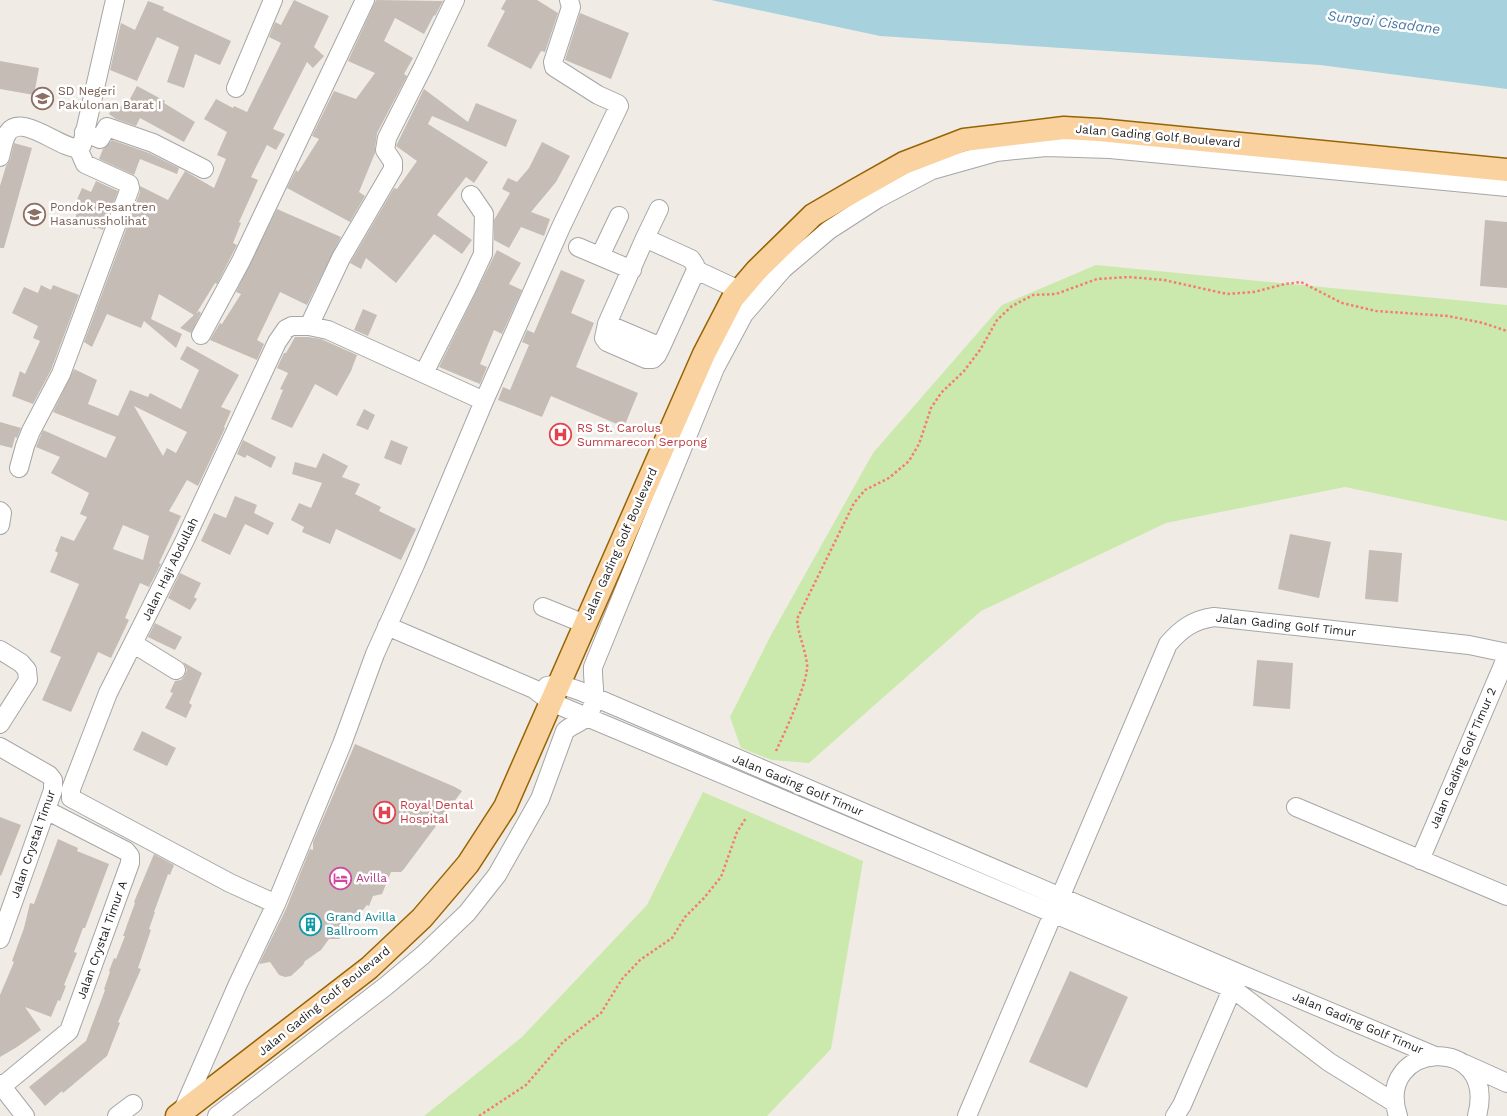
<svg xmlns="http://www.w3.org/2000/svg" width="1507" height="1116" font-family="'Work Sans',sans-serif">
	<rect width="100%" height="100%" fill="#f0ece5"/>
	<path fill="#cbe9ac" d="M1096 265 1507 305V521L1345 487 1166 523 981 611 809 763 772 760 741 748 730 717 770 637 873 453 1002 305Z
		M703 792 863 861 831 1049 767 1116H424L522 1037 647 905Z"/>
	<path fill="#a7d1dc" d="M711 0H1507V89L1320 65 880 36Z"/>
	<path fill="#c4bcb5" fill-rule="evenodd" d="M294 0 329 16 314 47 324 56 313 68 307 62 273 129 285 134 276 150 267 145 251 177 258 180 239 222 241 223 233 243 237 245 217 284 215 283 196 314 199 311 201 313 191 333 180 328 194 315 159 294 151 319 182 334 176 348 144 321 141 328 107 314 92 347 84 342 140 192V186L168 200 185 171 214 188 226 159 217 155 227 132 204 119 216 99 233 108 234 106 247 112 281 43 269 37 275 22 281 25Z
		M376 0 443 1 435 16 434 15 424 34 395 18 384 41 413 58 404 74 407 76 377 133 375 148V153L359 192 365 196 350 222 287 188 296 170 298 172 319 139 312 136 334 91 356 99 375 73 348 61Z
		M506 0H537L558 13 545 52 541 51 531 69 487 46 505 11 501 9Z
		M148 1 164 7 163 10 231 41 220 65 195 54 184 88 167 82 179 47 157 37 137 81 110 70 121 23 135 30Z
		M580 13 629 33 611 79 565 60Z
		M0 61 39 68 34 95 0 89Z
		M137 86 165 101 164 103 195 122 184 142 140 118 136 126 116 119 109 114 114 103 125 108Z
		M424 89 468 122 476 103 517 120 506 147 432 116 428 124 488 162 474 183 466 177 437 215 472 240 462 254 434 234 396 283 366 258 361 269 350 263 394 188 397 189 417 161 396 146Z
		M112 140 149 153 179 168 177 174 140 159 134 175 99 159 103 149Z
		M542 142 570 156 556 182 531 212 550 219 544 236 521 227 509 248 494 240V220L510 193 502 189 508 178 517 182 529 168Z
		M14 143 32 148 4 248H0V186L6 166 10 160Z
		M96 181 118 191 103 230 96 227 95 229 74 221 80 204 76 202 82 188 91 192Z
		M277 209 341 237 307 305 280 292 257 340 264 344 257 360 210 340 220 323 222 324 241 294 236 292Z
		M1485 220 1507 222V288L1480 286Z
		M497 250 521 263 509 284 522 290 502 334 494 330 480 364 487 367 480 384 439 367Z
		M561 270 585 280 571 313 594 323 576 367 638 393 624 427 551 396 542 417 498 400 503 387 510 390 529 345 522 342 527 330 534 333Z
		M41 285 51 290 53 285 79 295 51 370 33 404 12 396 20 371 25 374 40 341 33 338 38 326 12 313 24 287 38 293Z
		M363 309 377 315 368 336 354 330Z
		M295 337H308L321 339 357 355 351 371 337 396 315 384 292 428 271 419 283 390 280 389 288 373 277 368 284 353H286Z
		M187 346 239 375 221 407 231 411 224 427 225 428 198 486 187 480 169 511 181 516 159 563 161 564 149 587 140 583 125 618 129 620 111 658 98 652 71 712 42 700 61 657 50 652 79 584 50 572 58 553 55 551 61 536 74 541 87 517 80 514 89 493 51 473 60 457 36 447 43 430 106 458 116 437 53 412 74 369 97 380 88 404 118 416 130 390 148 397 150 393 181 409 199 370 180 359ZM134 406 187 432 176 453 167 448 163 456ZM123 525 149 536 143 560 113 549Z
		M364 409 375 415 368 430 356 425Z
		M0 422 21 428 17 438 15 437 12 448 0 445Z
		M243 440 276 457 271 468 247 455 245 458 237 454Z
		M391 440 408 447 401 465 384 458Z
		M323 453 348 466 342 477 360 484 355 494 381 507 379 511 416 529 401 560 336 529 330 544 302 532 304 527 291 520 299 503 311 508 322 483 292 474 295 462 316 468Z
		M235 496 257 505 254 513 274 523 268 535 245 524 230 555 201 541 214 513 226 518Z
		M1290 534 1331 542 1319 598 1278 589Z
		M1369 550 1402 553 1398 602 1365 599Z
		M180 573 201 583 194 597 197 599 190 610 168 598Z
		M155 623 182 637 175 650 148 637Z
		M1257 660 1293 663 1290 709 1253 706Z
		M183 662 202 673 189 703 192 705 186 718 165 708 173 693 170 692 175 681 181 680 185 675 187 670Z
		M142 731 176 748 167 766 133 750Z
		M355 744 455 787 462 791 404 869 401 872H391L382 894 373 896 369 906 367 905 358 916 352 921 344 934 339 939H329L321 950 305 961 303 965 291 976 285 977 279 975 270 962 259 964 286 909 310 849 313 850V842Z
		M0 817 21 825 1 876 0 875Z
		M58 839 78 848 77 851 109 864 85 928H83L74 952 77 953 64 985 66 986 60 1001 58 1000 51 1017 25 1007 41 1030 17 1047 0 1057V995L14 962 12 961 24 928 30 903 34 904Z
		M154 854 174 865 170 875 168 874 154 912H155L149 929 151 930 138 968 141 969 118 1022 120 1023 107 1056 63 1093 62 1091 45 1106 29 1087 86 1041 105 990 104 989 110 972 109 971 114 958 116 959 125 936H123L135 903 134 902Z
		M1070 971 1128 997 1087 1088 1029 1062Z"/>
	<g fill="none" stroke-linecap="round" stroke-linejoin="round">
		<defs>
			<path id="minor" d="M236 88 273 0
				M84 132 100 139 107 127 153 143 204 169
				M78 148 82 145 115 0
				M0 157C2 150 3 141 7 134 20 111 60 149 78 148
				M645 238 691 259 695 265 696 270 661 347 657 355 653 359H646L607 342 604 338 607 324Z
				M645 238 659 209
				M578 247 632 270
				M600 256 619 216
				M696 270 739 290
				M607 324 661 347
				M309 326 341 258 393 169V162L385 150 387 138 423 67 455 0
				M201 335 241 261 365 0
				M424 373 467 288 483 254 484 214 471 195
				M19 468 25 446 31 431 61 374 130 188 129 184 85 164 78 148
				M0 511 2 513 0 525
				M543 607 585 624
				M387 626 534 689 551 702 1233 989 1329 1062 1395 1103
				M134 644 176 670
				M0 650 21 663 27 670 28 680 0 724
				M547 686 559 684 580 691 1238 973 1435 1056
				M0 747 49 775 53 780V790L0 939
				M1296 807 1507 896
				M1420 860 1507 656
				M276 904 230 883 71 798V789L108 693 185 540 277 342 286 329 292 326H309L328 330 484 401
				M1465 1064 1507 1083
				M0 1084 25 1116
				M0 1088 69 1031 130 863V856L126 851 46 810
				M182 1112 237 986 276 904 342 744 375 654 415 565 484 401 561 227 619 106 618 104 598 95 554 67 553 62 571 7 569 0
				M117 1116 133 1104
				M217 1116 386 986 423 955 467 913 497 875 540 799 565 731C571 725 579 724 585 718 600 703 592 685 593 667L715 368 744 314 783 269 829 230 877 199 932 170 996 152 1046 147 1110 149 1507 187
				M967 1116 1168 644C1181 629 1193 620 1214 617L1469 645 1507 653
				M1175 1116 1182 1105 1236 980
				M1398 1116C1373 1041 1499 1032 1477 1116"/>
			<path id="major" d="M177 1116 369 968 422 918 468 864 505 807 704 354 733 298 757 270 813 215 856 190 904 163 964 140 1064 128 1099 130 1507 170"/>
		</defs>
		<use href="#minor" stroke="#a6a6a6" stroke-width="20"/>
		<use href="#major" stroke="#976403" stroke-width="25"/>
		<path stroke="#f77b6f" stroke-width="2.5" stroke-dasharray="2.5 2.5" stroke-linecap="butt" d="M776 751C784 734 809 681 807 664 805 648 798 634 797 619L854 503 865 490 889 478 909 461 919 444 931 408 941 393 964 371 980 350 997 320 1012 306 1033 295 1056 294 1097 279 1129 277 1164 280 1227 294 1254 292 1285 284 1301 282 1342 303 1376 311 1448 316 1483 323 1507 331
			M479 1116 526 1085 563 1042 601 1013 622 979 640 960 672 938 685 917 704 898 721 877 737 832 746 818"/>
		<use href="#minor" stroke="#fff" stroke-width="18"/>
		<use href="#major" stroke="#fad2a0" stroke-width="22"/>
	</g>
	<defs>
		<symbol id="school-ring" viewBox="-11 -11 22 22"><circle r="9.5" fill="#fff" stroke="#8d6e63" stroke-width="1.5"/><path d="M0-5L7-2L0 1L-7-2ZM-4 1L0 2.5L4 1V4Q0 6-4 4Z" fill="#8d6e63"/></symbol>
		<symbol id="hospital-ring" viewBox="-11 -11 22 22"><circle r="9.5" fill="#fff" stroke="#e0444e" stroke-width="1.5"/><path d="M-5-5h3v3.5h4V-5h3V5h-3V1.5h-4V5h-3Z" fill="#e0444e"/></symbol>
		<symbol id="hotel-ring" viewBox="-11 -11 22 22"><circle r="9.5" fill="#fff" stroke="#d1479c" stroke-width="1.5"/><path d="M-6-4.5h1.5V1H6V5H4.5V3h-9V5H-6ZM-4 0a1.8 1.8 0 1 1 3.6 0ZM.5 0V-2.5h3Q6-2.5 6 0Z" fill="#d1479c"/></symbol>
		<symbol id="building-ring" viewBox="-11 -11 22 22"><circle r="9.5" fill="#fff" stroke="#0f9aa8" stroke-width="1.5"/><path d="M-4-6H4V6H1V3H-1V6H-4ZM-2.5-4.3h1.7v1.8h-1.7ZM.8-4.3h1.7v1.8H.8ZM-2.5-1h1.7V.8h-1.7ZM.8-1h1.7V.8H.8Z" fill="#0f9aa8"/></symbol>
	</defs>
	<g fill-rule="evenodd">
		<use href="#school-ring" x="30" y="86" width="25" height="25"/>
		<use href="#school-ring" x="22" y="202" width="25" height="25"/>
		<use href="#hospital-ring" x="548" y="422" width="25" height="25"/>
		<use href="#hospital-ring" x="372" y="800" width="25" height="25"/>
		<use href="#hotel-ring" x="328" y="866" width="25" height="25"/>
		<use href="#building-ring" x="298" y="912" width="25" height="25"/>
	</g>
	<g text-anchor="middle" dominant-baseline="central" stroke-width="5" stroke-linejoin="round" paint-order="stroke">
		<g font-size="12" fill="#785e54" stroke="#fff" text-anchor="start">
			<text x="58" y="91">SD Negeri<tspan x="58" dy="14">Pakulonan Barat I</tspan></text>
			<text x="50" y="207">Pondok Pesantren<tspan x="50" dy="14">Hasanussholihat</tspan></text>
		</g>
		<g font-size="12" fill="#1f1f1f" stroke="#fff">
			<text transform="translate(1158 136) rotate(5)">Jalan Gading Golf Boulevard</text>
			<text transform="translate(620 544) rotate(-66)">Jalan Gading Golf Boulevard</text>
			<text transform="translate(170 569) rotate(-64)">Jalan Haji Abdullah</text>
			<text transform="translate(1286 625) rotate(6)">Jalan Gading Golf Timur</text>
			<text transform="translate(1463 758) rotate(-67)">Jalan Gading Golf Timur 2</text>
			<text transform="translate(798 785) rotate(23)">Jalan Gading Golf Timur</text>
			<text transform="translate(33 844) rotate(-71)">Jalan Crystal Timur</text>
			<text transform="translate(102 940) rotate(-70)">Jalan Crystal Timur A</text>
			<text transform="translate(324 1001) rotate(-39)">Jalan Gading Golf Boulevard</text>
			<text transform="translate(1358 1023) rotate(23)">Jalan Gading Golf Timur</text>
		</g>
		<g font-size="12" fill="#be3a42" stroke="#fff" text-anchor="start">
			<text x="577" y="428">RS St. Carolus<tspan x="577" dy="14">Summarecon Serpong</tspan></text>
			<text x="400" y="805">Royal Dental<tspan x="400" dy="14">Hospital</tspan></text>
		</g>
		<g font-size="12" fill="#b23c85" stroke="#fff" text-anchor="start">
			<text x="356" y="878">Avilla</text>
		</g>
		<g font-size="12" fill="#0d838f" stroke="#fff" text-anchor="start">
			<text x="326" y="917">Grand Avilla<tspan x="326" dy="14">Ballroom</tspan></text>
		</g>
		<g font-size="14" font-style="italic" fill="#4a79a5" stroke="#fff">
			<text transform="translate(1384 22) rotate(7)">Sungai Cisadane</text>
		</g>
	</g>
</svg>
